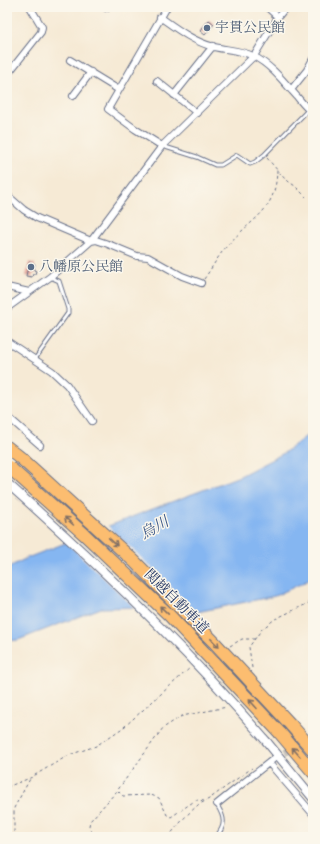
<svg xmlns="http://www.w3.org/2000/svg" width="320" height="844" font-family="Vollkorn,'Noto Serif JP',serif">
	<defs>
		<pattern id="building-cross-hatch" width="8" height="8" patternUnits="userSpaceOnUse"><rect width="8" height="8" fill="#e4968a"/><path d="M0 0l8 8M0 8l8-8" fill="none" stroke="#b87b74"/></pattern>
	</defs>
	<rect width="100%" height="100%" fill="#fbf7ec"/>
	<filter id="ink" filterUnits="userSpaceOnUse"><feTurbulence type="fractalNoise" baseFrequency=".025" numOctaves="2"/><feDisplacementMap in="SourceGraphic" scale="8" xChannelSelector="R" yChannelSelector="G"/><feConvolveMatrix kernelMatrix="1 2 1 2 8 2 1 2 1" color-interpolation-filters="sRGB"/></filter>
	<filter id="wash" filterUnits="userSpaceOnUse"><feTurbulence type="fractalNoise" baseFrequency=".012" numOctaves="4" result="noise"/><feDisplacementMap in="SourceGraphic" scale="16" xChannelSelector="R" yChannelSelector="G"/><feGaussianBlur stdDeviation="0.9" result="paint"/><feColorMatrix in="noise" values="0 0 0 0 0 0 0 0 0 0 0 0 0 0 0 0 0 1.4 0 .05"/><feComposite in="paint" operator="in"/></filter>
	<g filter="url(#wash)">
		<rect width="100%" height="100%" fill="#f6ead5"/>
		<path fill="#85b6f1" stroke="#5072a8" d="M313 431V578L275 596 192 613 150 607 101 608 18 640 7 641V568L27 558 142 513 240 476 284 453Z"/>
		<path fill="#f6ead5" d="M107 525 166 582 198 614 191 615 152 609 114 572 151 609H136L65 541 76 537 106 565 77 537Z"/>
		<g id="blocks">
			<path fill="url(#building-cross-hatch)" d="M209 20 214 24 205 35 200 31Z
				M29 262 35 264 34 270 36 271 35 274H33L32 277 26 276Z"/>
		</g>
	</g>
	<g filter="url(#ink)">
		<use href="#blocks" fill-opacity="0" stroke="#687088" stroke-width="1"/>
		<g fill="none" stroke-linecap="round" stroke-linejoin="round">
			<path stroke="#cac5bd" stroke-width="6" stroke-dasharray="6 3" stroke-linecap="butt" d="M276 757 313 739"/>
			<defs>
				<path id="service" d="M162 146 197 157 215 165H221L237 155 250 164 255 162 264 155 308 110
					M35 359 68 313V309L59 281 50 277
					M216 837C226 825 225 818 217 805"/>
				<path id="minor" d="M267 7 278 17
					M106 8 107 7
					M160 17C177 29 194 42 214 47 227 50 241 50 253 56 268 63 281 78 292 91 299 98 304 107 313 113
					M70 60 119 90
					M7 75 41 32 42 27 30 7
					M157 81 197 113
					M291 90 307 70 313 59
					M174 95 213 46
					M73 96 91 72
					M162 146 135 129 108 109 167 7
					M7 195 24 210 37 218 91 241 96 240 108 244 137 256 148 257 182 276 201 283
					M7 287 29 292
					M7 308 50 277 91 241 162 146 254 56 278 17 286 7
					M7 341 52 371 67 385 92 421
					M7 416 40 445
					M269 763 313 814
					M217 804 276 757"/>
				<path id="tertiary" d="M267 742 313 798"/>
				<path id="motorway" d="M7 447 22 459
					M291 725 313 750
					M280 733 313 772"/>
			</defs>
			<use href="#service" stroke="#687088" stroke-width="5"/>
			<use href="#minor" stroke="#687088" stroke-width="8"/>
			<use href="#tertiary" stroke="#687088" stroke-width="10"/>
			<use href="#motorway" stroke="#687088" stroke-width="14"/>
			<path stroke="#687088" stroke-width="1" stroke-dasharray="3 3" stroke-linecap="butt" d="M267 158 285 179 295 186 306 197
				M7 227 11 229
				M204 279C212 268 218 256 227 246 252 217 276 213 277 170
				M230 646 242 639H255
				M252 668 249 647 262 629 275 619 313 601
				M313 712 311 714 313 716
				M7 787 30 778 69 755 96 746 124 727 190 668
				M118 791 123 796 151 795 159 798 167 815 171 817 196 800 205 801
				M10 837 14 832V808L30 779
				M94 837 89 826 90 821 117 791 163 728 182 716 227 707
				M168 837 186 816 198 805 209 799 252 768"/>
			<use href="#service" stroke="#fff" stroke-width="3"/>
			<use href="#minor" stroke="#fff" stroke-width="6"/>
			<use href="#tertiary" stroke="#fff" stroke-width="8"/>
			<use href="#motorway" stroke="#fcbd6f" stroke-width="12"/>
			<defs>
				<path id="tertiary-bridge" d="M7 483C99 565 187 649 267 742"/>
				<path id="motorway-bridge" d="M22 459 134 561 214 642 291 725
					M9 467 84 534 169 615 280 733"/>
			</defs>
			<use href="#tertiary-bridge" stroke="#687088" stroke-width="10" stroke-linecap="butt"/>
			<use href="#motorway-bridge" stroke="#687088" stroke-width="14" stroke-linecap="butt"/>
			<use href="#tertiary-bridge" stroke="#fff" stroke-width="8"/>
			<use href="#motorway-bridge" stroke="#fcbd6f" stroke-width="12"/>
		</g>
		<defs><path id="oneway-shaft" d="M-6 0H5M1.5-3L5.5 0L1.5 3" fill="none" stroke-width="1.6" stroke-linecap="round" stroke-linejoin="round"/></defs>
		<g stroke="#806f66">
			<use href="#oneway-shaft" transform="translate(69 521) rotate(-138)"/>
			<use href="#oneway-shaft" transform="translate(113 542) rotate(43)"/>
			<use href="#oneway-shaft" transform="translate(164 610) rotate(-136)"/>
			<use href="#oneway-shaft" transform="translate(215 643) rotate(46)"/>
			<use href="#oneway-shaft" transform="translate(253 704) rotate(-132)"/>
			<use href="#oneway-shaft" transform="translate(296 752) rotate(-131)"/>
		</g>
	</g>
	<g fill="#5c6f8a" stroke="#fbf7ec" stroke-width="1.5">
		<circle cx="207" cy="28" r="4"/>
		<circle cx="31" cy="267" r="4"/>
	</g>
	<g text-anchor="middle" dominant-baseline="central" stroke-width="3" stroke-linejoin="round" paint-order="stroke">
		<g font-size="14" fill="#4e5e75" stroke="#fbf7ec" text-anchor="start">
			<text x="215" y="28">宇貫公民館</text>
			<text x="39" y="267">八幡原公民館</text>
		</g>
		<g font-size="14" fill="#1b2f5e" stroke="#fbf7ec">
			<text transform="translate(176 602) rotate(45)">関越自動車道</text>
		</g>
		<g font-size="15" font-style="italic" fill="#3b588a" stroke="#fbf7ec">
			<text transform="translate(155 529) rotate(-30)">烏川</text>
		</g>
	</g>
	<rect width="320" height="844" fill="none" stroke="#fbf7ec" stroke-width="24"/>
</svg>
